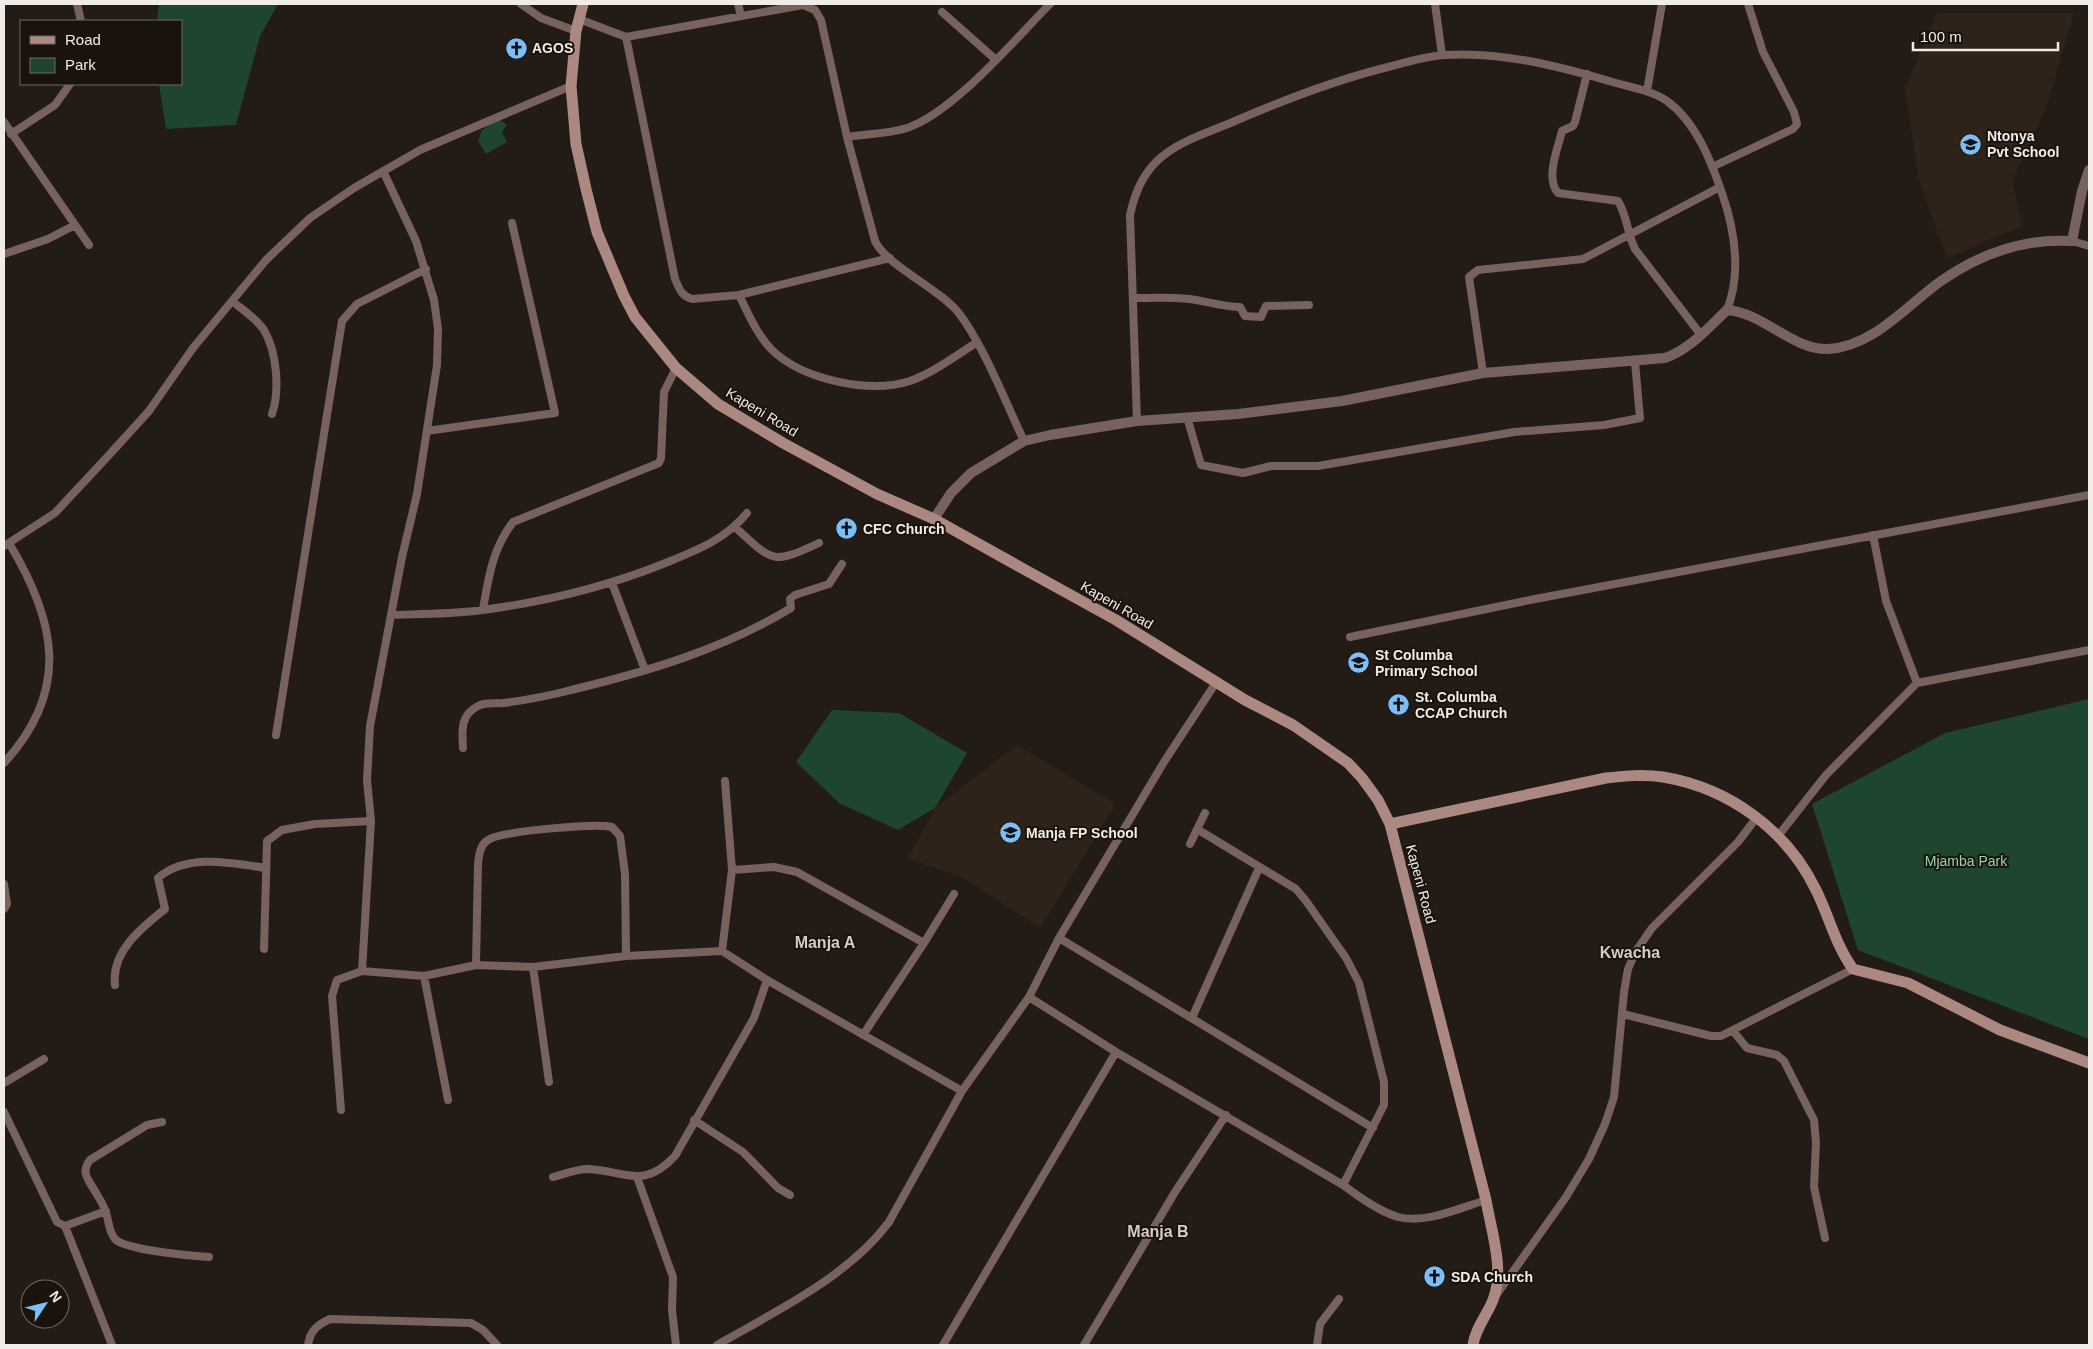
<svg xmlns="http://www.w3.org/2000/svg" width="2093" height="1349" font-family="Arial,sans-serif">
	<rect width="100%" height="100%" fill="#231c16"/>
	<path fill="#2f2319" d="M1937 13H2074L2046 108 2012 180 2022 226 1947 258 1919 180 1905 89Z
		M1017 745 1116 804 1040 928 965 879 908 858 935 808Z"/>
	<path fill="#1e452d" d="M159 4H278L260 36 236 125 166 129 159 84H181V21H157Z
		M497 118 507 125 502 132 507 142 486 154 478 141 482 130Z
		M2089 699V1039L1858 950 1812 804 1945 733Z
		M832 710 899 713 967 753 935 808 898 830 839 803 796 762Z"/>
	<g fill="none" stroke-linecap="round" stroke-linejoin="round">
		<path stroke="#77625d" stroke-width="8" d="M77 4 81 21
			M521 4 541 18 576 31
			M738 4 741 16
			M1435 4 1442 55
			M942 12 995 59
			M579 19 626 37 803 5 815 10 821 20 847 137 875 241C887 266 937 287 958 312 983 344 1006 403 1024 441
			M626 37 675 279C679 288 681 296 692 299L739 295 890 258
			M1587 74 1575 122 1573 126 1562 131C1558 148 1545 178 1558 193L1618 201C1627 215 1627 233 1635 249L1701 335
			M1647 91 1662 4
			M4 122 89 245
			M11 134 55 105 70 84
			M847 137C866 134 888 134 907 128 953 113 1015 39 1050 4
			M1712 167 1793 129 1797 124 1794 112 1763 52 1748 4
			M2072 241 2089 246
			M4 254 48 239 75 225
			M739 295C748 313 757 335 772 350 803 380 870 394 910 381 933 373 955 356 976 343
			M1134 298C1152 298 1171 297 1189 299 1206 301 1223 307 1240 307L1245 316 1261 317 1266 306 1309 305
			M232 301C243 310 256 318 264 330 277 352 280 391 272 414
			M1483 373 1469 277 1478 270 1583 259 1720 187
			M1187 417 1201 465 1243 473 1271 466H1318L1514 432 1604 425 1640 418 1635 362
			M1137 421 1130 215C1135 191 1144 170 1164 155 1185 139 1212 131 1235 121 1286 99 1338 79 1392 66 1410 61 1427 56 1445 55 1502 51 1562 67 1616 83 1634 88 1652 91 1667 101 1696 122 1711 161 1722 193 1735 231 1742 272 1727 310
			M427 431 555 413 512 223
			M735 527C773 562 772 565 819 543
			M1873 535 1886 601 1917 683
			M4 546 55 513 109 455 149 411 193 348 266 260 310 218 354 188 420 150 571 86
			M612 583 645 670
			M483 609C489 576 492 550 513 522L659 463 661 458 664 392 676 368
			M391 615C419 614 447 614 475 611 539 603 603 588 663 564 695 551 725 540 747 513
			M1350 637 1535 599 2089 495
			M276 735 342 321 357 304 426 269
			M463 748C462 731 460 715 478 706 485 702 496 704 504 703 526 700 549 696 571 690 646 672 724 649 791 608L790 599 795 595 829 584 842 564
			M4 763C71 690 56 621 9 543
			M1197 829 1296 889 1306 901 1346 958 1359 983 1384 1082V1105L1343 1185
			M1778 836 1826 775 1917 683 2089 650
			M1190 844 1205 813
			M732 870 774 867 797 872 924 943
			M4 884 7 904 4 909
			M1059 938 1373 1128
			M264 949 267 841 282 830 315 824 371 821
			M722 951 732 870 725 781
			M476 965 478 864C479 855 480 845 488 840 501 831 596 823 612 827L620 836 625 874 626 956
			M533 967 549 1082
			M362 971 371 821 367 780 370 726 402 557 417 494 437 365 438 329 434 300 416 241 383 171
			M424 976 448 1100
			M115 985C111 952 141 928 165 909L158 878C187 853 232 863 266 868
			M1029 997 1116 1052 1343 1185C1360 1197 1378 1211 1398 1217 1425 1224 1460 1208 1486 1200
			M1623 1014 1711 1036H1721L1853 969
			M1192 1018 1259 868
			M1733 1031 1747 1048 1777 1055 1784 1061 1814 1120 1816 1143 1814 1187 1825 1238
			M863 1035 924 943 954 894
			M4 1083 44 1059
			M341 1110 332 996 337 980 362 971 424 976 476 965 533 967 626 956 722 951 767 980 962 1091
			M4 1112 57 1222 65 1226 106 1211
			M694 1120 743 1152 778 1188 790 1195
			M162 1122 147 1125 90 1160C80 1173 89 1180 96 1193 99 1198 103 1204 105 1210 109 1219 108 1231 115 1239 125 1250 192 1256 209 1257
			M553 1177C564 1174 577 1169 588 1169 627 1171 643 1190 675 1156L754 1018 767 980
			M637 1177 673 1277 672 1310 676 1345
			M65 1226 112 1345
			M1497 1294 1566 1197 1589 1159 1605 1124 1614 1097 1624 992 1628 969 1636 951 1652 928 1738 842 1757 817
			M308 1345C310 1331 317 1325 330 1319L471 1323 483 1330 497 1345
			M717 1345C776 1311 848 1277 889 1222L962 1091 1029 997 1059 938 1164 762 1217 681
			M943 1345 1116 1052
			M1084 1345 1175 1192 1226 1115
			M1317 1345 1320 1324 1339 1299"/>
		<path stroke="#77625d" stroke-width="10" d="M934 519 951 493 971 473 1024 441 1050 435 1137 421 1238 414 1342 401 1483 373 1665 358C1689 350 1708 328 1727 310 1764 313 1792 350 1828 349 1873 347 1907 305 1941 281 1980 254 2024 238 2072 241L2082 191 2089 170"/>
		<path stroke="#ab8882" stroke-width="11" d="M583 4 576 31 571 86 576 144 586 189 597 232 624 296 635 317 676 368 718 404 783 443 877 494 934 519 1029 572 1116 620 1245 700 1293 725 1348 763 1362 778 1378 800 1390 824 1486 1200C1491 1230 1505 1270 1493 1300 1487 1315 1475 1329 1473 1345
			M1390 824 1606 778C1625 776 1644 774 1663 777 1729 788 1787 830 1816 890 1829 916 1835 944 1853 969L1908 983 2000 1030 2089 1063"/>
	</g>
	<defs>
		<symbol id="church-disc" viewBox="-11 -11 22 22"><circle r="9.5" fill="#7bbef8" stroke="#1a130d"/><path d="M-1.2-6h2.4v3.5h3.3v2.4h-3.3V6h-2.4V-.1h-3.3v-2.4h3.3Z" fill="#111"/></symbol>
		<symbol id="school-disc" viewBox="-11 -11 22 22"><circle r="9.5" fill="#7bbef8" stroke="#1a130d"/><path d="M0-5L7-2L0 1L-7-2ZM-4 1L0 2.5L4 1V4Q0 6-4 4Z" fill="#111"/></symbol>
	</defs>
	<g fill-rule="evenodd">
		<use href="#church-disc" x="504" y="36" width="25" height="25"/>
		<use href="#school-disc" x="1958" y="132" width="25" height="25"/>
		<use href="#church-disc" x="834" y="516" width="25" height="25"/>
		<use href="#school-disc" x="1346" y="650" width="25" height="25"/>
		<use href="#church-disc" x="1386" y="692" width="25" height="25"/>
		<use href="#school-disc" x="998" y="820" width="25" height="25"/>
		<use href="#church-disc" x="1422" y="1264" width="25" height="25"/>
	</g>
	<g text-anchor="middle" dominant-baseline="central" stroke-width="4" stroke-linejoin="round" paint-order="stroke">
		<g font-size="14" font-weight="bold" fill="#f1ece8" stroke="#1a130d" text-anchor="start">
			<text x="532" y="48">AGOS</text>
			<text x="1987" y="136">Ntonya<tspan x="1987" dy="16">Pvt School</tspan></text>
			<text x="863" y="529">CFC Church</text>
			<text x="1375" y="655">St Columba<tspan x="1375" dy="16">Primary School</tspan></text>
			<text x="1415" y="697">St. Columba<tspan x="1415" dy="16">CCAP Church</tspan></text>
			<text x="1026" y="833">Manja FP School</text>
			<text x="1451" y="1277">SDA Church</text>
		</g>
		<g font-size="14" fill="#f1ece8" stroke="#1a130d">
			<text transform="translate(762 412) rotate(31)">Kapeni Road</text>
			<text transform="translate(1117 605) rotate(30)">Kapeni Road</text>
			<text transform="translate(1421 884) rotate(75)">Kapeni Road</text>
		</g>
		<g font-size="14" fill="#93d7aa" stroke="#1a130d">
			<text x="1966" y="861">Mjamba Park</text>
		</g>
		<g font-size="16" font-weight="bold" fill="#d6cbc3" stroke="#1a130d">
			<text x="825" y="942">Manja A</text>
			<text x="1630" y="952">Kwacha</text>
			<text x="1158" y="1231">Manja B</text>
		</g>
	</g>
	<rect width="2093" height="1349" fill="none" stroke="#f1ece8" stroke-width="10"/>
	<rect x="20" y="20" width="162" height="65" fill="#1a130d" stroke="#706a65"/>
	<rect x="30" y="36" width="25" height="8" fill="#ab8882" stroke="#706a65"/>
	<text x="65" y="45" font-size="15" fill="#f1ece8">Road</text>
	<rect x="30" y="58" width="25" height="15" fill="#1e452d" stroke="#706a65"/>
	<text x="65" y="70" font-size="15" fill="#f1ece8">Park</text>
	<g transform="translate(45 1304) rotate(55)"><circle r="24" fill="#1a130d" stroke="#706a65"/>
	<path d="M0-4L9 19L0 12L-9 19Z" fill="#7bbef8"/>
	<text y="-8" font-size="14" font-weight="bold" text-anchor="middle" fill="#f1ece8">N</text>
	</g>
	<path d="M1913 42v8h145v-8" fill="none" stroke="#f1ece8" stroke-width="2.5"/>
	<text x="1920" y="42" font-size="15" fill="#f1ece8" stroke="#1a130d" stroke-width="4" paint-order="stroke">100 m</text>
</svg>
